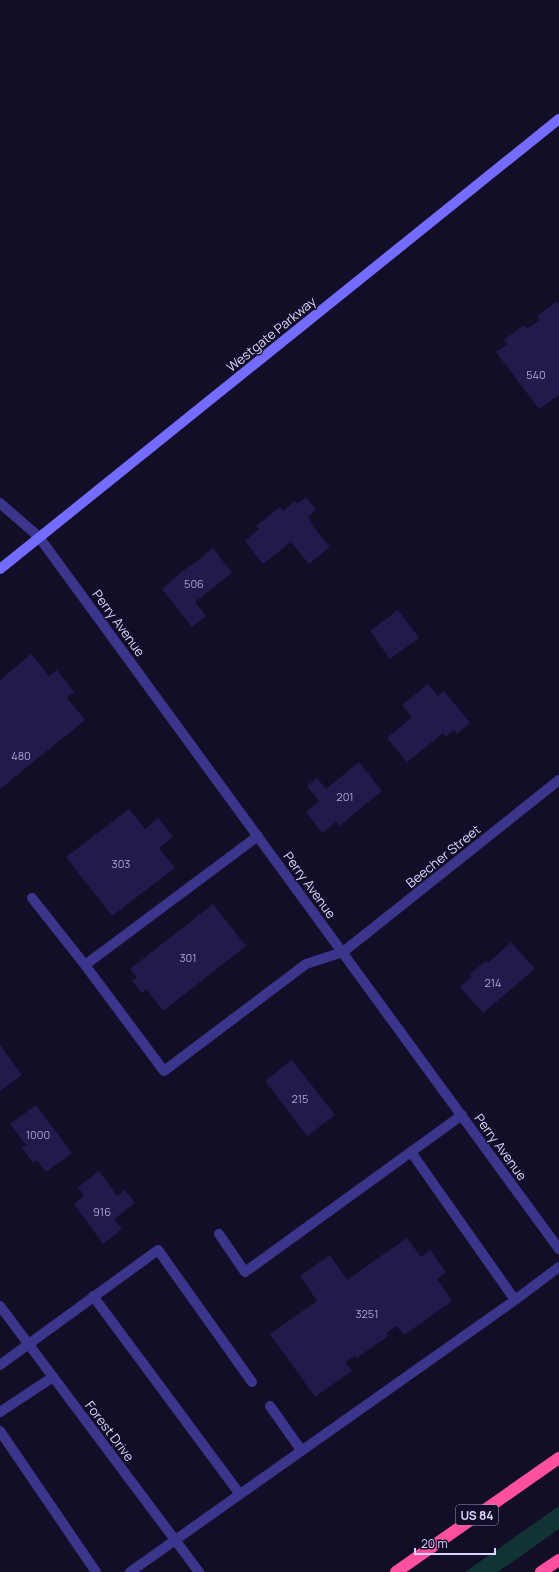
<svg xmlns="http://www.w3.org/2000/svg" width="559" height="1572" font-family="Manrope,sans-serif">
	<rect width="100%" height="100%" fill="#130e28"/>
	<path fill="#133" d="M559 1506V1529L498 1572H465Z"/>
	<path fill="#24194b" d="M557 301 559 304V395L539 409 496 352 508 344 504 340 524 325 527 329 540 320 537 316Z
		M306 497 316 510 308 517 313 524 312 525 330 547 309 564 291 542 263 564 245 541 259 529 256 526 280 507 283 511 295 501 297 504Z
		M213 548 232 573 195 602 206 616 192 627 162 589 190 565 191 566Z
		M398 610 419 638 390 659 370 631Z
		M31 654 49 676 57 670 74 692 67 698 85 720 0 789V680Z
		M428 684 438 696 444 691 470 723 457 734 454 730 446 737 443 733 407 762 387 738 412 717 402 705Z
		M359 762 382 791 339 826 336 822 322 833 306 812 319 801 307 786 317 778 326 789Z
		M129 809 145 829 158 818 173 837 159 848 175 868 112 916 66 857Z
		M213 904 246 946 163 1011 146 989 142 993 132 981 137 978 130 969Z
		M511 942 535 969 483 1013 460 987 472 976 470 974 486 961 488 963Z
		M0 1045 22 1075 0 1091Z
		M292 1060 335 1115 307 1136 265 1081Z
		M36 1105 72 1153 46 1172 37 1160 33 1163 22 1148 26 1145 10 1124Z
		M99 1171 117 1196 125 1190 135 1203 114 1219 122 1229 103 1244 74 1204 84 1196 78 1187Z
		M407 1238 421 1257 430 1250 446 1272 437 1279 452 1301 404 1335 397 1326 386 1333 388 1336 357 1358 355 1356 345 1362 352 1371 315 1397 270 1334 317 1301 300 1276 330 1255 347 1280Z"/>
	<g fill="none" stroke-linecap="round" stroke-linejoin="round">
		<path stroke="#3b368b" stroke-width="10" d="M0 503 39 537
			M258 836 85 965 164 1071 306 964 343 952
			M32 898 85 965
			M411 1152 515 1300
			M219 1234 245 1272 462 1115
			M93 1296 239 1493
			M0 1365 158 1250 252 1382
			M270 1406 301 1450
			M0 1412 53 1377
			M0 1431 96 1572
			M130 1572 515 1300 559 1267"/>
		<path stroke="#3b368b" stroke-width="10" d="M39 537 559 1249
			M343 952 559 780
			M0 1306 199 1572"/>
		<path stroke="#746cff" stroke-width="10" d="M0 569 559 119"/>
		<path stroke="#ff509f" stroke-width="12" d="M396 1572 559 1458
			M541 1572 559 1560"/>
	</g>
	<g text-anchor="middle" dominant-baseline="central" stroke-width="3" stroke-linejoin="round" paint-order="stroke">
		<g font-size="11" fill="#ada6d2">
			<text x="536" y="374">540</text>
			<text x="194" y="583">506</text>
			<text x="21" y="755">480</text>
			<text x="345" y="796">201</text>
			<text x="121" y="863">303</text>
			<text x="188" y="957">301</text>
			<text x="493" y="982">214</text>
			<text x="300" y="1098">215</text>
			<text x="38" y="1134">1000</text>
			<text x="102" y="1211">916</text>
			<text x="367" y="1313">3251</text>
		</g>
		<rect fill="#130e28" stroke="#9f99be" stroke-width="1" x="456" y="1505" width="42" height="20" rx="3"/>
		<g font-size="12" font-weight="bold" fill="#dbd5ff">
			<text x="477" y="1515">US 84</text>
		</g>
		<g font-size="13" fill="#dbd5ff" stroke="#130e28">
			<text transform="translate(271 334) rotate(-39)">Westgate Parkway</text>
			<text transform="translate(119 623) rotate(54)">Perry Avenue</text>
			<text transform="translate(443 856) rotate(-39)">Beecher Street</text>
			<text transform="translate(310 885) rotate(54)">Perry Avenue</text>
			<text transform="translate(501 1147) rotate(54)">Perry Avenue</text>
			<text transform="translate(110 1431) rotate(53)">Forest Drive</text>
		</g>
	</g>
	<path d="M415 1548v6h80v-6" fill="none" stroke="#dbd5ff" stroke-width="2"/>
	<text x="421" y="1548" font-size="12" fill="#dbd5ff" stroke="#130e28" stroke-width="3" paint-order="stroke">20 m</text>
</svg>
